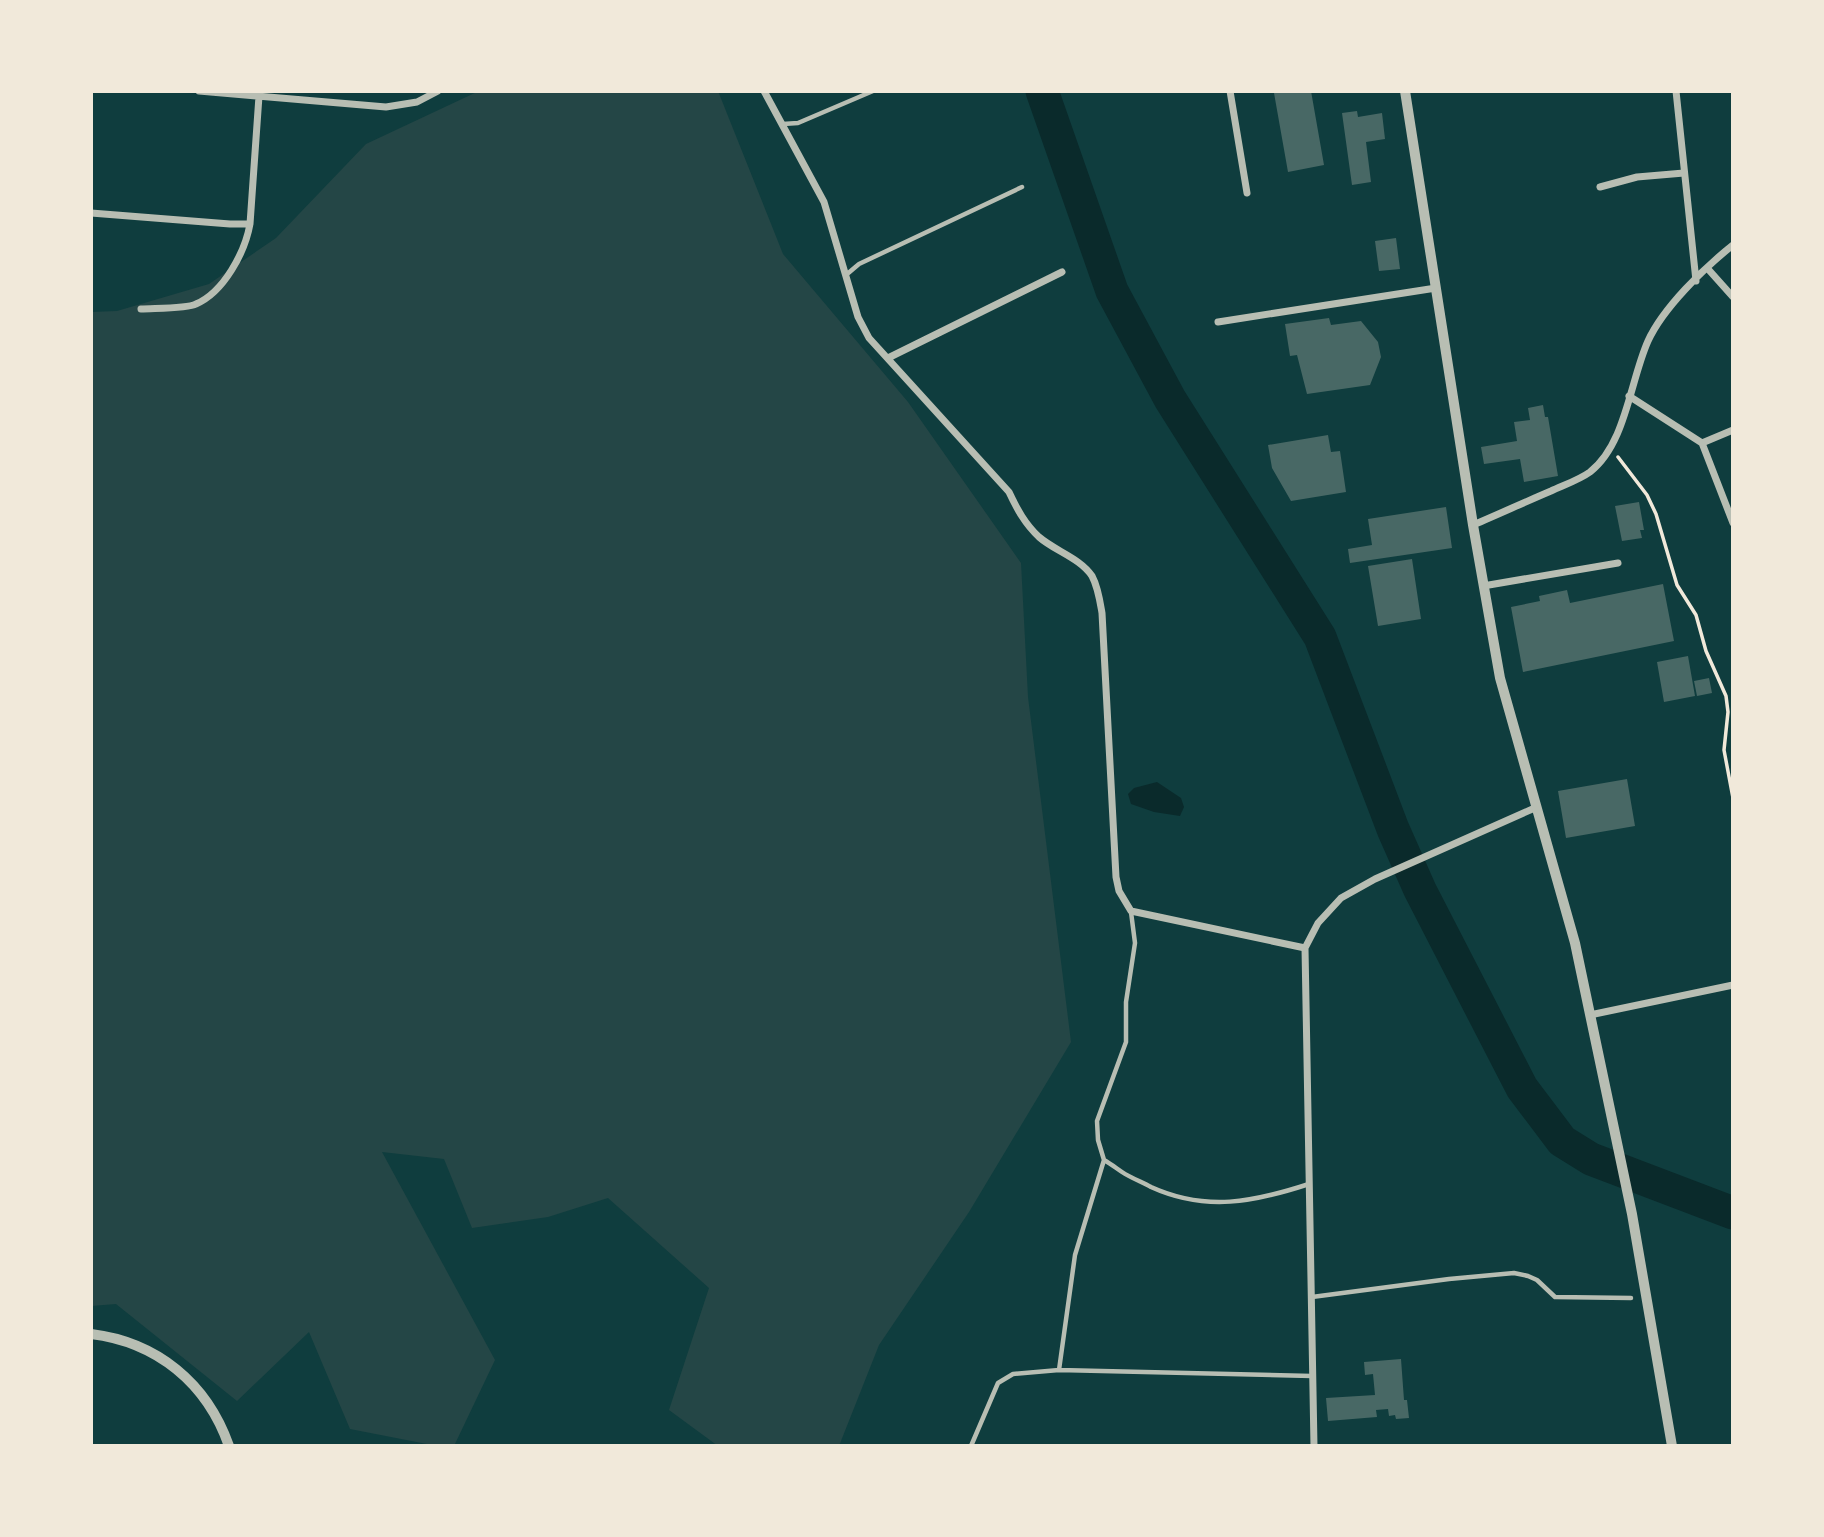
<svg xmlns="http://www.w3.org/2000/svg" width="1824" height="1537" font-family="'Public Sans',sans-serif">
	<rect width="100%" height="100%" fill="#0f3d3e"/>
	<path fill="#244646" d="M479 91H718L783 254 908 402 1021 563 1028 697 1071 1042 969 1212 879 1345 839 1446H718L669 1410 709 1288 608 1198 548 1217 472 1228 444 1159 382 1152 495 1360 454 1446H437L350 1429 309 1332 237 1401 116 1304 91 1306V312L117 311 209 284 276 238 366 144Z"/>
	<path fill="#0a2a2b" d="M1157 782 1181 798 1184 807 1180 816 1154 812 1131 804 1128 794 1134 788Z"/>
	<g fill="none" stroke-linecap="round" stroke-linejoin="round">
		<path stroke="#0a2a2b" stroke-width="33" d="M1042 91 1112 291 1170 399 1320 637 1393 829 1420 890 1522 1088 1562 1141 1591 1159 1733 1213"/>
	</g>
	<path fill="#486865" d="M1283 91H1311L1324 165 1288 172 1274 93Z
		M1357 111 1358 117 1382 113 1385 139 1366 142 1371 182 1352 185 1342 113Z
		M1396 238 1400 269 1379 271 1375 241Z
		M1329 318 1331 325 1361 321 1378 342 1381 357 1370 385 1307 394 1297 355 1290 356 1285 324Z
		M1543 405 1545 417H1548L1558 476 1524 482 1520 459 1484 464 1481 447 1517 441 1514 422 1530 420 1528 408Z
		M1328 435 1331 452 1340 451 1346 492 1291 501 1272 468 1268 445Z
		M1639 502 1644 530H1640L1642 538 1622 541 1615 506Z
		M1446 507 1452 548 1350 563 1348 549 1372 545 1368 519Z
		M1412 559 1421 619 1378 626 1368 566Z
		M1663 584 1674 641 1523 672 1511 607 1540 601 1539 596 1567 590 1570 603Z
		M1688 656 1695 696 1664 702 1657 662Z
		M1709 678 1712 693 1697 696 1694 681Z
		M1627 779 1635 826 1566 838 1558 791Z
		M1401 1359 1404 1400H1407L1409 1418 1396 1419 1395 1415 1389 1416 1388 1409 1376 1410 1377 1417 1328 1421 1326 1398 1375 1395 1373 1374 1365 1375 1364 1362Z"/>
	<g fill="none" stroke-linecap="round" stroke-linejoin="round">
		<path stroke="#f1e9da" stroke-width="3.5" d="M1618 457 1647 495 1656 514 1677 585 1696 615 1706 651 1726 696 1728 712 1724 750 1733 798"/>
		<path stroke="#b8beb3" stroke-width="4.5" d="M783 124 798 123 873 91
			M846 275 859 264 1022 187
			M1104 1160C1111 1164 1116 1168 1122 1172 1131 1178 1142 1182 1151 1187 1206 1212 1254 1202 1309 1184
			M1312 1297 1449 1279 1514 1273 1528 1276 1537 1280 1555 1297 1631 1298
			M1059 1370 1075 1255 1104 1160 1098 1140 1097 1121 1126 1042V1002L1135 943 1131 912
			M971 1446 998 1383 1013 1374 1059 1370 1312 1376"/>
		<path stroke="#b8beb3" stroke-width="7" d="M199 91 386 107 417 102 438 91
			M764 91 824 202 858 317 869 338 1009 492C1017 509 1025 524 1039 537 1055 551 1080 558 1092 576 1098 587 1100 601 1102 613L1116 877 1119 891 1131 911 1305 948
			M1230 91 1247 193
			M1676 91 1696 281
			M1600 187 1637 177 1684 173
			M91 213 230 224H250L259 96
			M1708 269 1733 297
			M141 309C153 308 187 309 196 304 224 292 245 252 250 224
			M1218 322 1436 288
			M888 358 1062 272
			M1629 396 1702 443 1733 523
			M1702 443 1733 430
			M1473 525C1499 514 1525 502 1551 491 1564 485 1579 480 1590 472 1626 444 1630 381 1648 341 1663 308 1704 268 1733 245
			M1483 586 1618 563
			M1590 1015 1733 985
			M1314 1446 1305 948 1318 923 1341 898 1375 879 1537 807"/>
		<path stroke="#b8beb3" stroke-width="10" d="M1405 91 1473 525 1500 678 1575 943 1632 1214 1672 1446
			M91 1334C157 1342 207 1383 229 1446"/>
	</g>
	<rect width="1824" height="1537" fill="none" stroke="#f1e9da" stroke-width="186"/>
</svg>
